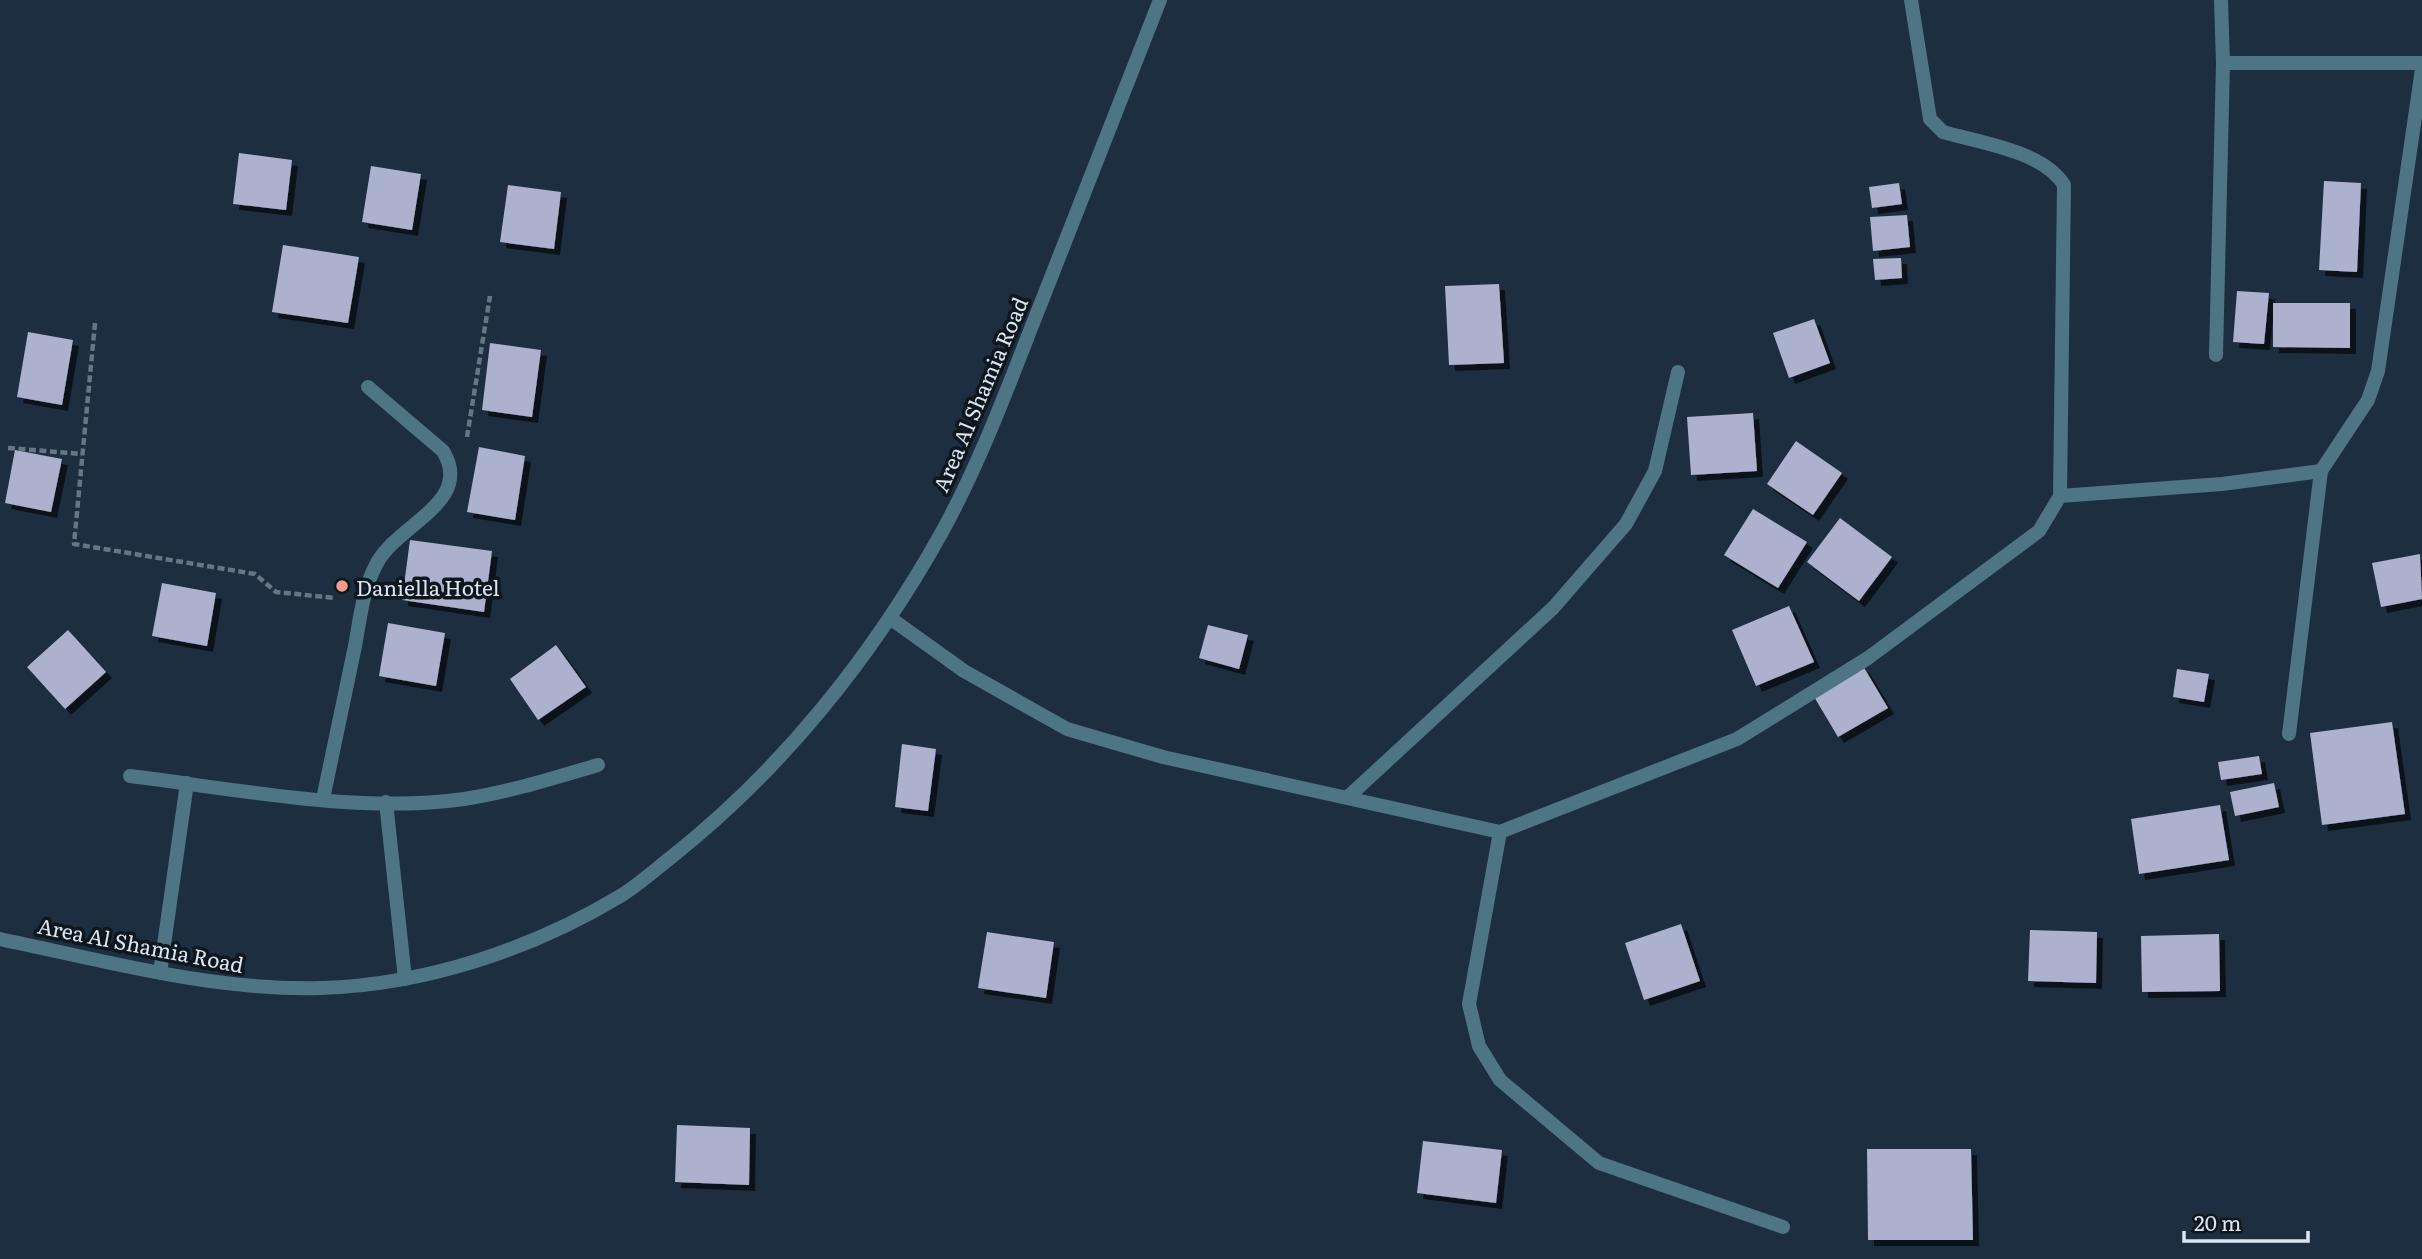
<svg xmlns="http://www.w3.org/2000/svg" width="2422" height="1259" font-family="Literata,serif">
	<defs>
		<filter id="shadow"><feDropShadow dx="6" dy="6" stdDeviation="0" flood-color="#0009"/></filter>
	</defs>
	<rect width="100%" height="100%" fill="#1d2e40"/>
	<path fill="#acb1cd" filter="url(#shadow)" d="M239 153 292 160 286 210 233 204Z
		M371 166 421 174 412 230 362 222Z
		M2324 181 2361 183 2357 272 2319 270Z
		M1899 183 1902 204 1872 208 1869 187Z
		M508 185 561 192 554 249 500 242Z
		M1907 215 1910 247 1873 251 1870 217Z
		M283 245 359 257 348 323 272 312Z
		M1901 258 1902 278 1875 280 1873 259Z
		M1499 284 1504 363 1449 365 1445 286Z
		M2237 291 2269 293 2264 344 2233 342Z
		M2273 303H2350V348L2273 347Z
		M1814 319 1830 363 1789 378 1773 333Z
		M28 332 73 340 62 405 17 397Z
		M490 343 541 350 532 417 482 410Z
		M1753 413 1757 471 1691 475 1687 417Z
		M1796 441 1842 473 1813 515 1767 484Z
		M479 447 525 456 515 520 467 512Z
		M15 450 62 459 51 512 5 503Z
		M1753 509 1807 542 1778 588 1724 555Z
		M1840 518 1892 557 1859 601 1807 562Z
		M410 540 492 551 484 612 402 600Z
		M2420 554 2422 599 2381 607 2372 563Z
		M162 583 216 593 207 646 152 636Z
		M1789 606 1814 662 1756 686 1732 630Z
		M388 623 445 633 436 686 379 676Z
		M1208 625 1248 635 1239 669 1199 658Z
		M68 630 106 672 65 709 27 667Z
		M556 645 586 687 538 720 510 679Z
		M1863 666 1888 708 1838 737 1813 695Z
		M2177 669 2209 674 2204 702 2173 697Z
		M2392 722 2405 814 2322 825 2310 733Z
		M902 744 936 749 928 811 895 807Z
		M2259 756 2262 774 2221 780 2218 762Z
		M2274 783 2279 807 2235 816 2230 792Z
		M2220 805 2229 860 2139 874 2131 819Z
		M1681 924 1700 981 1644 1000 1625 943Z
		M2030 930 2097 932 2096 983 2028 981Z
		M987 932 1054 942 1046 998 978 988Z
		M2219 934 2220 991 2142 992 2141 936Z
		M677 1125 750 1128 749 1185 675 1182Z
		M1423 1141 1502 1150 1496 1203 1417 1193Z
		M1867 1149H1971L1973 1240H1868Z"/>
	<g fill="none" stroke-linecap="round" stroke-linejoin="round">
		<path stroke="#677585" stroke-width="4.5" stroke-dasharray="7 3.5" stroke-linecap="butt" d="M95 323 74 544 255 574 276 592 335 598
			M467 437 490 296
			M8 448 82 454"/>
		<path stroke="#4d7583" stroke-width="14" d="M2221 0 2223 63H2422
			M2216 355 2223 63
			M2060 496 2222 484 2321 471
			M890 618 964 671 1067 729 1163 757 1500 832 1737 739 1868 658 2039 531 2060 496 2064 185C2043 151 1981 143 1943 132L1930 119 1911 0
			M2289 734 2321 471 2368 400 2378 371 2422 69
			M130 776C236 789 358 814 464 799 510 792 554 778 598 765
			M1348 797 1553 608 1626 524 1655 471 1678 372
			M323 799C334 748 344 697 355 646 360 619 363 588 377 563 399 523 474 502 443 451L368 387
			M386 802 405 979
			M1500 832 1469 1004 1479 1046 1500 1080 1599 1163 1783 1227
			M0 939C106 961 212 991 321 988 425 985 533 949 622 895 638 885 654 871 669 859 781 771 873 656 942 532 982 459 1010 381 1041 303 1081 202 1120 101 1160 0
			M160 973 187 783"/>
	</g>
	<circle fill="#f59c91" stroke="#0e161e" stroke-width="2.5" cx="342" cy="586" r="7"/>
	<g text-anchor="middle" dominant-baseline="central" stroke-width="7" stroke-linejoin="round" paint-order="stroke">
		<g font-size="21" fill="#dbe6f2" stroke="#0e161e">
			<text transform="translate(979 394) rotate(-67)">Area Al Shamia Road</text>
			<text transform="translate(141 944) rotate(11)">Area Al Shamia Road</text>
		</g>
		<g font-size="21" fill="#dbe6f2" stroke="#0e161e" text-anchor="start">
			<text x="356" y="586">Daniella Hotel</text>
		</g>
	</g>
	<path d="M2184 1231v10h124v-10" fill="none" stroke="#dbe6f2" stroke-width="3.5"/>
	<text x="2194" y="1231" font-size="21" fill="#dbe6f2" stroke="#0e161e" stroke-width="5" paint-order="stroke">20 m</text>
</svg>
